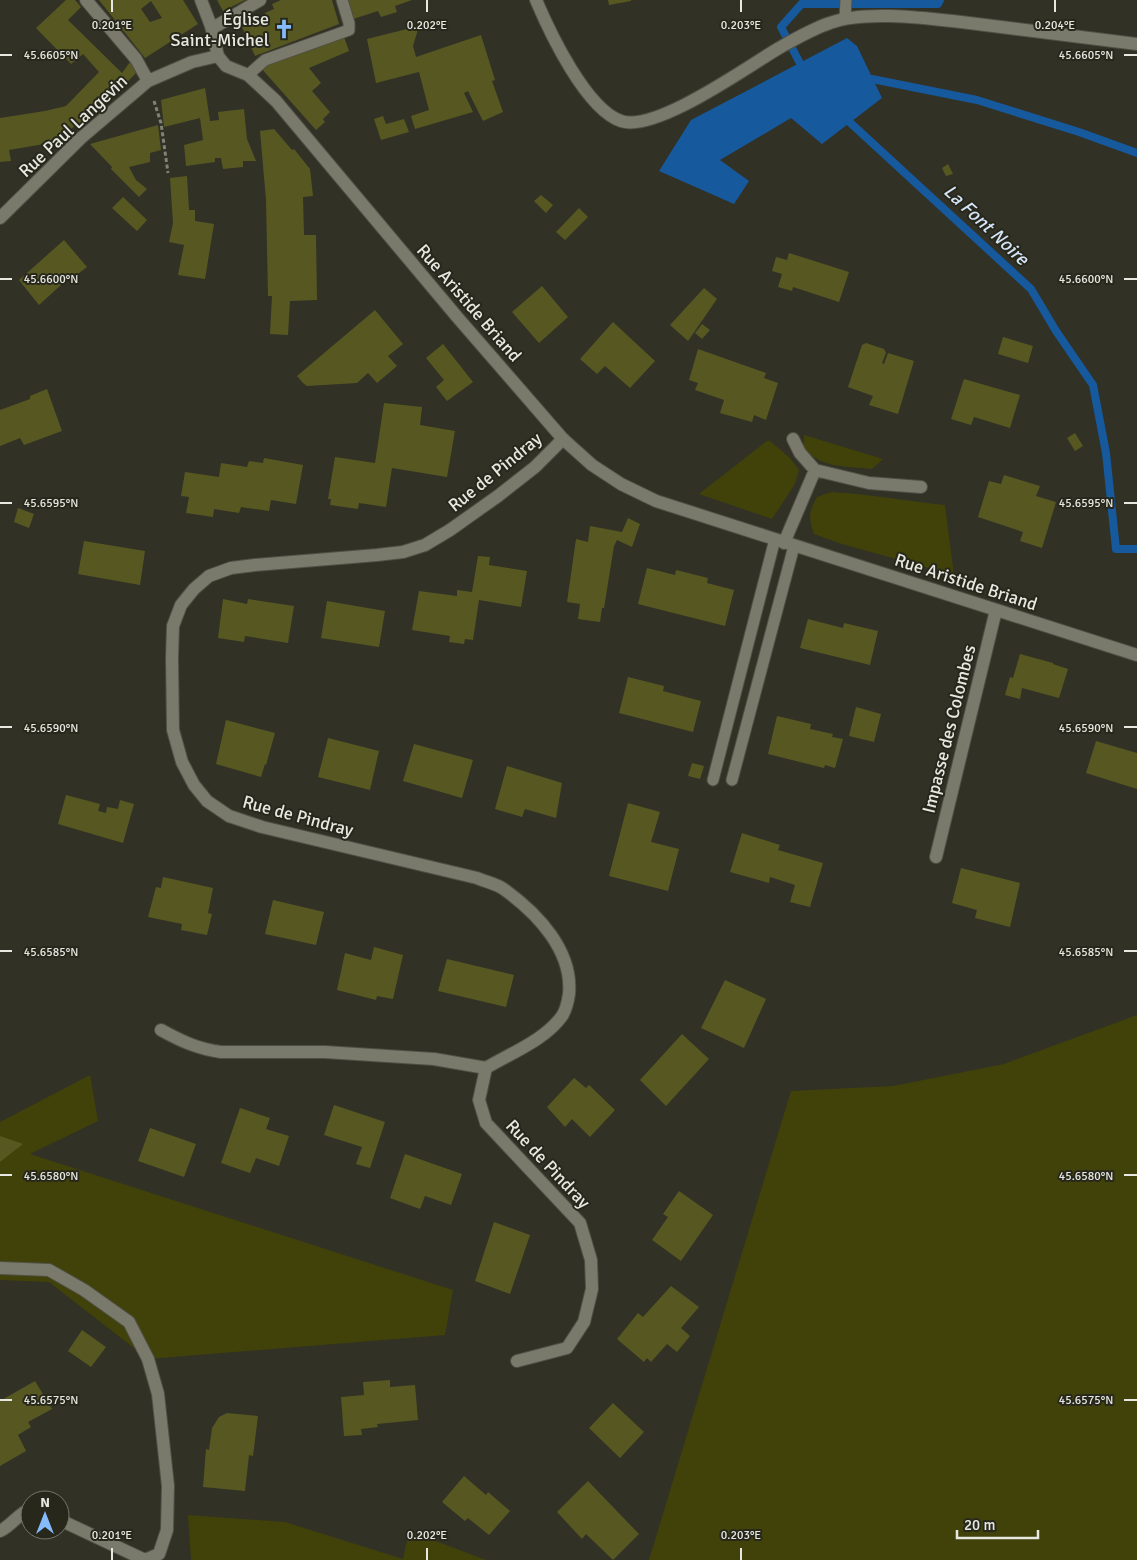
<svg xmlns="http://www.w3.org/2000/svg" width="1137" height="1560" font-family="Signika,sans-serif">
	<rect width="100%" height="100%" fill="#313126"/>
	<path fill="#414209" d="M804 435 883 459 872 469C846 466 824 469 804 449Z
		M767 441H770L790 458 799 470 795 484 772 519 699 494Z
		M831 492C869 494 907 501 945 505L954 575 842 544 814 534C808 517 809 512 817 497Z
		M1137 1015V1560H649L791 1091 893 1086 1004 1064Z
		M90 1075 98 1121 30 1154 453 1290 445 1335 148 1359 49 1282 0 1280V1122Z
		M188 1515 285 1522 403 1559 409 1531 486 1560H191Z"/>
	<path fill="#16599c" d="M847 38 857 46 882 98 822 144 791 118 720 160 749 181 734 204 659 171 691 120Z"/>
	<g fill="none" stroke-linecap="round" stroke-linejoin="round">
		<path stroke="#16599c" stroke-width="8" d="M803 4H938L940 0
			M804 71 781 27 805 0
			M863 79H872L977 100 1079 132 1137 153
			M844 117 1031 289 1056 331 1093 385 1106 453 1116 549H1137"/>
	</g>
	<path fill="#575821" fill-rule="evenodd" d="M66 0H75L81 7 68 20 122 73 130 62 138 71 82 128 78 123 56 142 9 150 11 161 0 162V118L45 111 66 106 99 72 83 54 71 64 36 28Z
		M99 0H183L198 24 145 58ZM151 1 162 18 150 22 141 9Z
		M217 0H245L223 11Z
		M281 0H332L339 24 255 56 242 27 266 17 265 13 274 9 272 4Z
		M348 0H412L395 6 397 12 381 17 378 11 353 19Z
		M608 0H631V1L609 5Z
		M419 26 413 46 416 57 481 35 495 80 492 81 503 112 483 121 468 91 464 93 473 112 415 129 411 116 429 110 419 72 376 83 367 39Z
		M343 34 349 51 309 68 321 83 312 91 330 112 323 119 325 122 316 130 261 68Z
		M205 88 210 121 219 120 218 112 244 109 247 139 256 161H243V167L223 169 221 158H215V162L186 166 184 145 203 140 200 118 164 127 161 100Z
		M383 116 386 124 404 119 409 132 381 140 374 119Z
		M158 125 161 150 150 153V162L129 167 136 180 147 189 139 197 111 169 112 167 90 144Z
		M274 129 292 150 294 149 310 169 313 196 303 197 304 235H316L317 300 290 301 288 335 270 334 272 296H268L266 200 260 131Z
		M948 164 953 174 946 176 942 168Z
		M187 176 189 210H195V221L214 224 205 279 178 275 184 245 169 242 173 223 170 178Z
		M541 195 553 205 546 213 534 201Z
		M123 197 147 220 137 231 112 208Z
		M579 208 588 217 565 240 556 232Z
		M64 240 87 267 74 277 72 275 39 305 19 280Z
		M789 253 849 272 839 302 793 287 792 291 778 287 782 274 772 271 776 257 787 260Z
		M542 286 568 317 539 343 512 312Z
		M704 288 717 299 688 341 670 325Z
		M375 310 403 344 388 356 397 366 377 383 368 373 357 383 307 386 303 383 297 376Z
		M613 322 655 361 630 388 605 366 597 374 580 359Z
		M702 324 710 330 702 339 695 333Z
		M1003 337 1033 346 1028 363 998 354Z
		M866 343 884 349 886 353 882 363 884 364 888 353 914 361 898 414 869 405 873 396 848 387 862 345Z
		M443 344 473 382 447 401 436 387 444 380 426 358Z
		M698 349 766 373 764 378 778 383 766 420 754 415 752 422 720 413 724 400 695 390 698 383 689 380Z
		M964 379 1020 395 1010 428 974 417 971 425 951 419Z
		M47 389 62 431 24 445 20 438 0 446V410L30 399V396Z
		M384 403 422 407 420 425 455 431 447 477 392 468 386 507 359 503 358 509 330 505 331 499H328L335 457 375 463Z
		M1075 433 1083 446 1075 451 1067 438Z
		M264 458 303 465 296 504 271 500 269 511 241 507 239 513 214 509 213 517 186 513 189 497 181 496 185 472 219 477 221 463 247 467 249 461 263 463Z
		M1004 475 1040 486 1036 496 1056 502 1042 548 1020 541 1023 532 978 517 989 481 1001 484Z
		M18 508 34 514 29 528 14 522Z
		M628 518 640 524 632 547 617 540 614 546 604 608H602L600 622 578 619 580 604 567 602 576 539 588 542 590 526 622 532Z
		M84 541 145 551 140 585 78 574Z
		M478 556 490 557 489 565 527 571 521 607 479 600 473 640 465 639 464 644 449 642 450 636 412 630 419 591 457 596V590L472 592Z
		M647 568 675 575 676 570 708 578 707 583 734 590 725 626 638 604Z
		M223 599 247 604 248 599 294 606 288 643 245 636 244 642 218 638Z
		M327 601 385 611 379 647 321 638Z
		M808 619 843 628 844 623 878 631 870 665 800 648Z
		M1020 654 1053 663V664L1068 669 1059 698 1022 688 1020 699 1005 695 1010 677 1013 678Z
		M628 677 664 686 663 691 701 701 693 732 619 713Z
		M856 707 881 714 874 742 849 736Z
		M777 716 811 724 810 729 833 734 832 737 843 739 835 768 825 765 824 768 768 754Z
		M226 720 275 733 266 765 265 764 261 777 216 764Z
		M328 738 379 751 370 790 318 777Z
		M1096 741 1137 753V789L1086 773Z
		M414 744 473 760 462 798 403 781Z
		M692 763 704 766 700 779 688 776Z
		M507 766 562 783 556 818 525 809 522 817 495 809Z
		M66 795 100 804 98 811 106 813 107 807 118 809 120 800 134 804 123 843 58 824Z
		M628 803 660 812 651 842 679 849 668 891 609 876Z
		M742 833 780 845 778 850 823 863 810 907 790 902 795 885 770 877 769 883 730 872Z
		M961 868 1020 883 1010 927 975 918 977 910 952 903Z
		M163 877 213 888 208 913 212 914 207 935 181 930 182 924 148 917 156 887 161 888Z
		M273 900 324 912 316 945 265 934Z
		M374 947 403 955 393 999 377 996 376 1000 337 990 345 953 371 960Z
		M447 959 514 975 506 1007 438 991Z
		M725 980 766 999 744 1048 701 1028Z
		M682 1034 709 1059 666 1106 640 1080Z
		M574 1078 586 1088 589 1085 615 1110 590 1137 572 1119 565 1127 547 1107Z
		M334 1105 385 1122 370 1168 356 1164 362 1147 324 1135Z
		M240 1108 270 1118 266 1129 289 1136 279 1166 256 1158 250 1173 221 1163Z
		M150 1128 196 1144 184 1177 138 1161Z
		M0 1136 23 1144 0 1162Z
		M405 1154 462 1174 451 1205 425 1196 420 1209 390 1198Z
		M679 1191 713 1215 681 1261 652 1240 668 1217 663 1214Z
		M494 1222 530 1235 510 1294 475 1281Z
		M671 1286 699 1307 681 1328 690 1336 677 1352 667 1344 651 1362 647 1358 644 1362 617 1339 638 1313 643 1317Z
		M82 1330 106 1347 91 1367 68 1351Z
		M390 1380V1387L415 1385 418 1420 377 1424 378 1427 361 1429 362 1435 344 1436 341 1397 364 1395 363 1382Z
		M35 1381 52 1409 28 1422 31 1427 18 1435 26 1451 0 1466V1401Z
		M613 1403 644 1432 620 1458 589 1428Z
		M227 1413 258 1416 253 1456 249 1455 245 1491 203 1487 206 1449 209 1450 212 1428 219 1417Z
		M464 1476 486 1495 488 1492 510 1511 489 1535 468 1518 465 1521 442 1502Z
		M588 1481 639 1534 613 1560 586 1534 582 1539 557 1512Z"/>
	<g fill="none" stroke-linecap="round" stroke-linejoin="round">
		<defs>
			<path id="lane" d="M845 19 846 0
				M248 75 265 60 349 30V23L342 0
				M713 780 775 539
				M732 780 794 546"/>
			<path id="street" d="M86 0 136 59 148 81
				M536 0C550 33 586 109 621 121 655 133 747 67 779 48 795 39 812 29 830 23 863 10 925 18 961 22 1020 29 1078 37 1137 44
				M211 26 218 25 260 0
				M0 218 81 138 148 81 192 62 218 56
				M793 439 800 453 815 470
				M784 543 815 470 869 483 921 487
				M936 857 996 610
				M161 1030C181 1041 198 1049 221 1052H325L434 1059 486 1068C511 1053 545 1040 562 1016 566 1010 568 1001 569 994 573 951 538 914 505 890 498 884 486 882 477 878L262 827 229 816 207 801 194 785 182 762 173 730 172 658 173 626 181 605 194 589 209 576 231 568 255 565 377 555 403 552 425 545 450 530 498 496 535 467 563 439
				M486 1068 479 1100 486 1123 580 1223 591 1260 592 1289 584 1322 567 1348 517 1361
				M0 1268 49 1270 84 1290 129 1322 148 1359 158 1394 168 1486 167 1530 159 1554 145 1560 60 1520
				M0 1531C11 1526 18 1514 30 1509"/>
			<path id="secondary" d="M201 0 211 26 218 56 226 66 248 75 276 101 458 318 563 439 592 465 621 484 656 501 1137 655"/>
		</defs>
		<use href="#lane" stroke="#4f4f45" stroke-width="13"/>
		<use href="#street" stroke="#4f4f45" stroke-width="14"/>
		<use href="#secondary" stroke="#4f4f45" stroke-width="14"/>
		<path stroke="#818278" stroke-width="3" stroke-dasharray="4 2.5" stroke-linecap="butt" d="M154 101 161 123 168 173"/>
		<use href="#lane" stroke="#797a6c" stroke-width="11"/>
		<use href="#street" stroke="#797a6c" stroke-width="12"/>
		<use href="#secondary" stroke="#797a6c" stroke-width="12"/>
	</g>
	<path fill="none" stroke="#e7e8e0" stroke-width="2" d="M112 0V12M427 0V12M741 0V12M1055 0V12M0 55H12M1124 55H1137M0 279H12M1124 279H1137M0 503H12M1124 503H1137M0 727H12M1124 727H1137M0 951H12M1124 951H1137M0 1175H12M1124 1175H1137M0 1400H12M1124 1400H1137M112 1548V1560M427 1548V1560M741 1548V1560"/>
	<defs>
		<symbol id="church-bare" viewBox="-9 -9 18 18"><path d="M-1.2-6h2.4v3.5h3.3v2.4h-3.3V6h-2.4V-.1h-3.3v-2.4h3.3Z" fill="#85bbfb" stroke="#27271c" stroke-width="2.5" paint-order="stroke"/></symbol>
	</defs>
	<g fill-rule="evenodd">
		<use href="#church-bare" x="270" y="15" width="28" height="28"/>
	</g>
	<g text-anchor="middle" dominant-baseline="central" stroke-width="4" stroke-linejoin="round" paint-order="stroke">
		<g font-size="18" fill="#e7e8e0" stroke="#27271c" text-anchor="end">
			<text x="269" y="19">Église<tspan x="269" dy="21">Saint-Michel</tspan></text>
		</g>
		<g font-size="18" fill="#e7e8e0" stroke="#27271c">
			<text transform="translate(73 126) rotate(-43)">Rue Paul Langevin</text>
			<text transform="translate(469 303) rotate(49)">Rue Aristide Briand</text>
			<text transform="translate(495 472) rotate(-39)">Rue de Pindray</text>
			<text transform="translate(966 582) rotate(18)">Rue Aristide Briand</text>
			<text transform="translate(949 729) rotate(-76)">Impasse des Colombes</text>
			<text transform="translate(298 816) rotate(15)">Rue de Pindray</text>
			<text transform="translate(548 1164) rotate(47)">Rue de Pindray</text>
		</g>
		<g font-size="19" font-style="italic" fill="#d4e4f7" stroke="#27271c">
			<text transform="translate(986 225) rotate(43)">La Font Noire</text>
		</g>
	</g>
	<g font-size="12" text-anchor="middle" fill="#e7e8e0" stroke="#27271c" stroke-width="4" stroke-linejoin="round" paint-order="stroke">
		<text x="112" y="29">0.201°E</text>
		<text x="427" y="29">0.202°E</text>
		<text x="741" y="29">0.203°E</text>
		<text x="1055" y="29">0.204°E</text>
		<text x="51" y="59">45.6605°N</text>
		<text x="1086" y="59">45.6605°N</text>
		<text x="51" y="283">45.6600°N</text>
		<text x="1086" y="283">45.6600°N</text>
		<text x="51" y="507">45.6595°N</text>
		<text x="1086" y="507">45.6595°N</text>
		<text x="51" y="732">45.6590°N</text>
		<text x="1086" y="732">45.6590°N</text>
		<text x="51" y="956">45.6585°N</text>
		<text x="1086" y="956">45.6585°N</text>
		<text x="51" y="1180">45.6580°N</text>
		<text x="1086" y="1180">45.6580°N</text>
		<text x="51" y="1404">45.6575°N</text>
		<text x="1086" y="1404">45.6575°N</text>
		<text x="112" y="1539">0.201°E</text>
		<text x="427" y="1539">0.202°E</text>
		<text x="741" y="1539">0.203°E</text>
	</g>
	<g transform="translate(45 1515)"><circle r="24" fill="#27271c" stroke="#74746a"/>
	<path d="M0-4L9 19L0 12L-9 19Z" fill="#85bbfb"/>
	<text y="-8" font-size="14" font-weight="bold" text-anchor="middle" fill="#e7e8e0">N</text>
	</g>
	<path d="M957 1530v8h81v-8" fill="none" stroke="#e7e8e0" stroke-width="2.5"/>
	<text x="964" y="1530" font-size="15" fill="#e7e8e0" stroke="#27271c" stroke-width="4" paint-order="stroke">20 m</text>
</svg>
